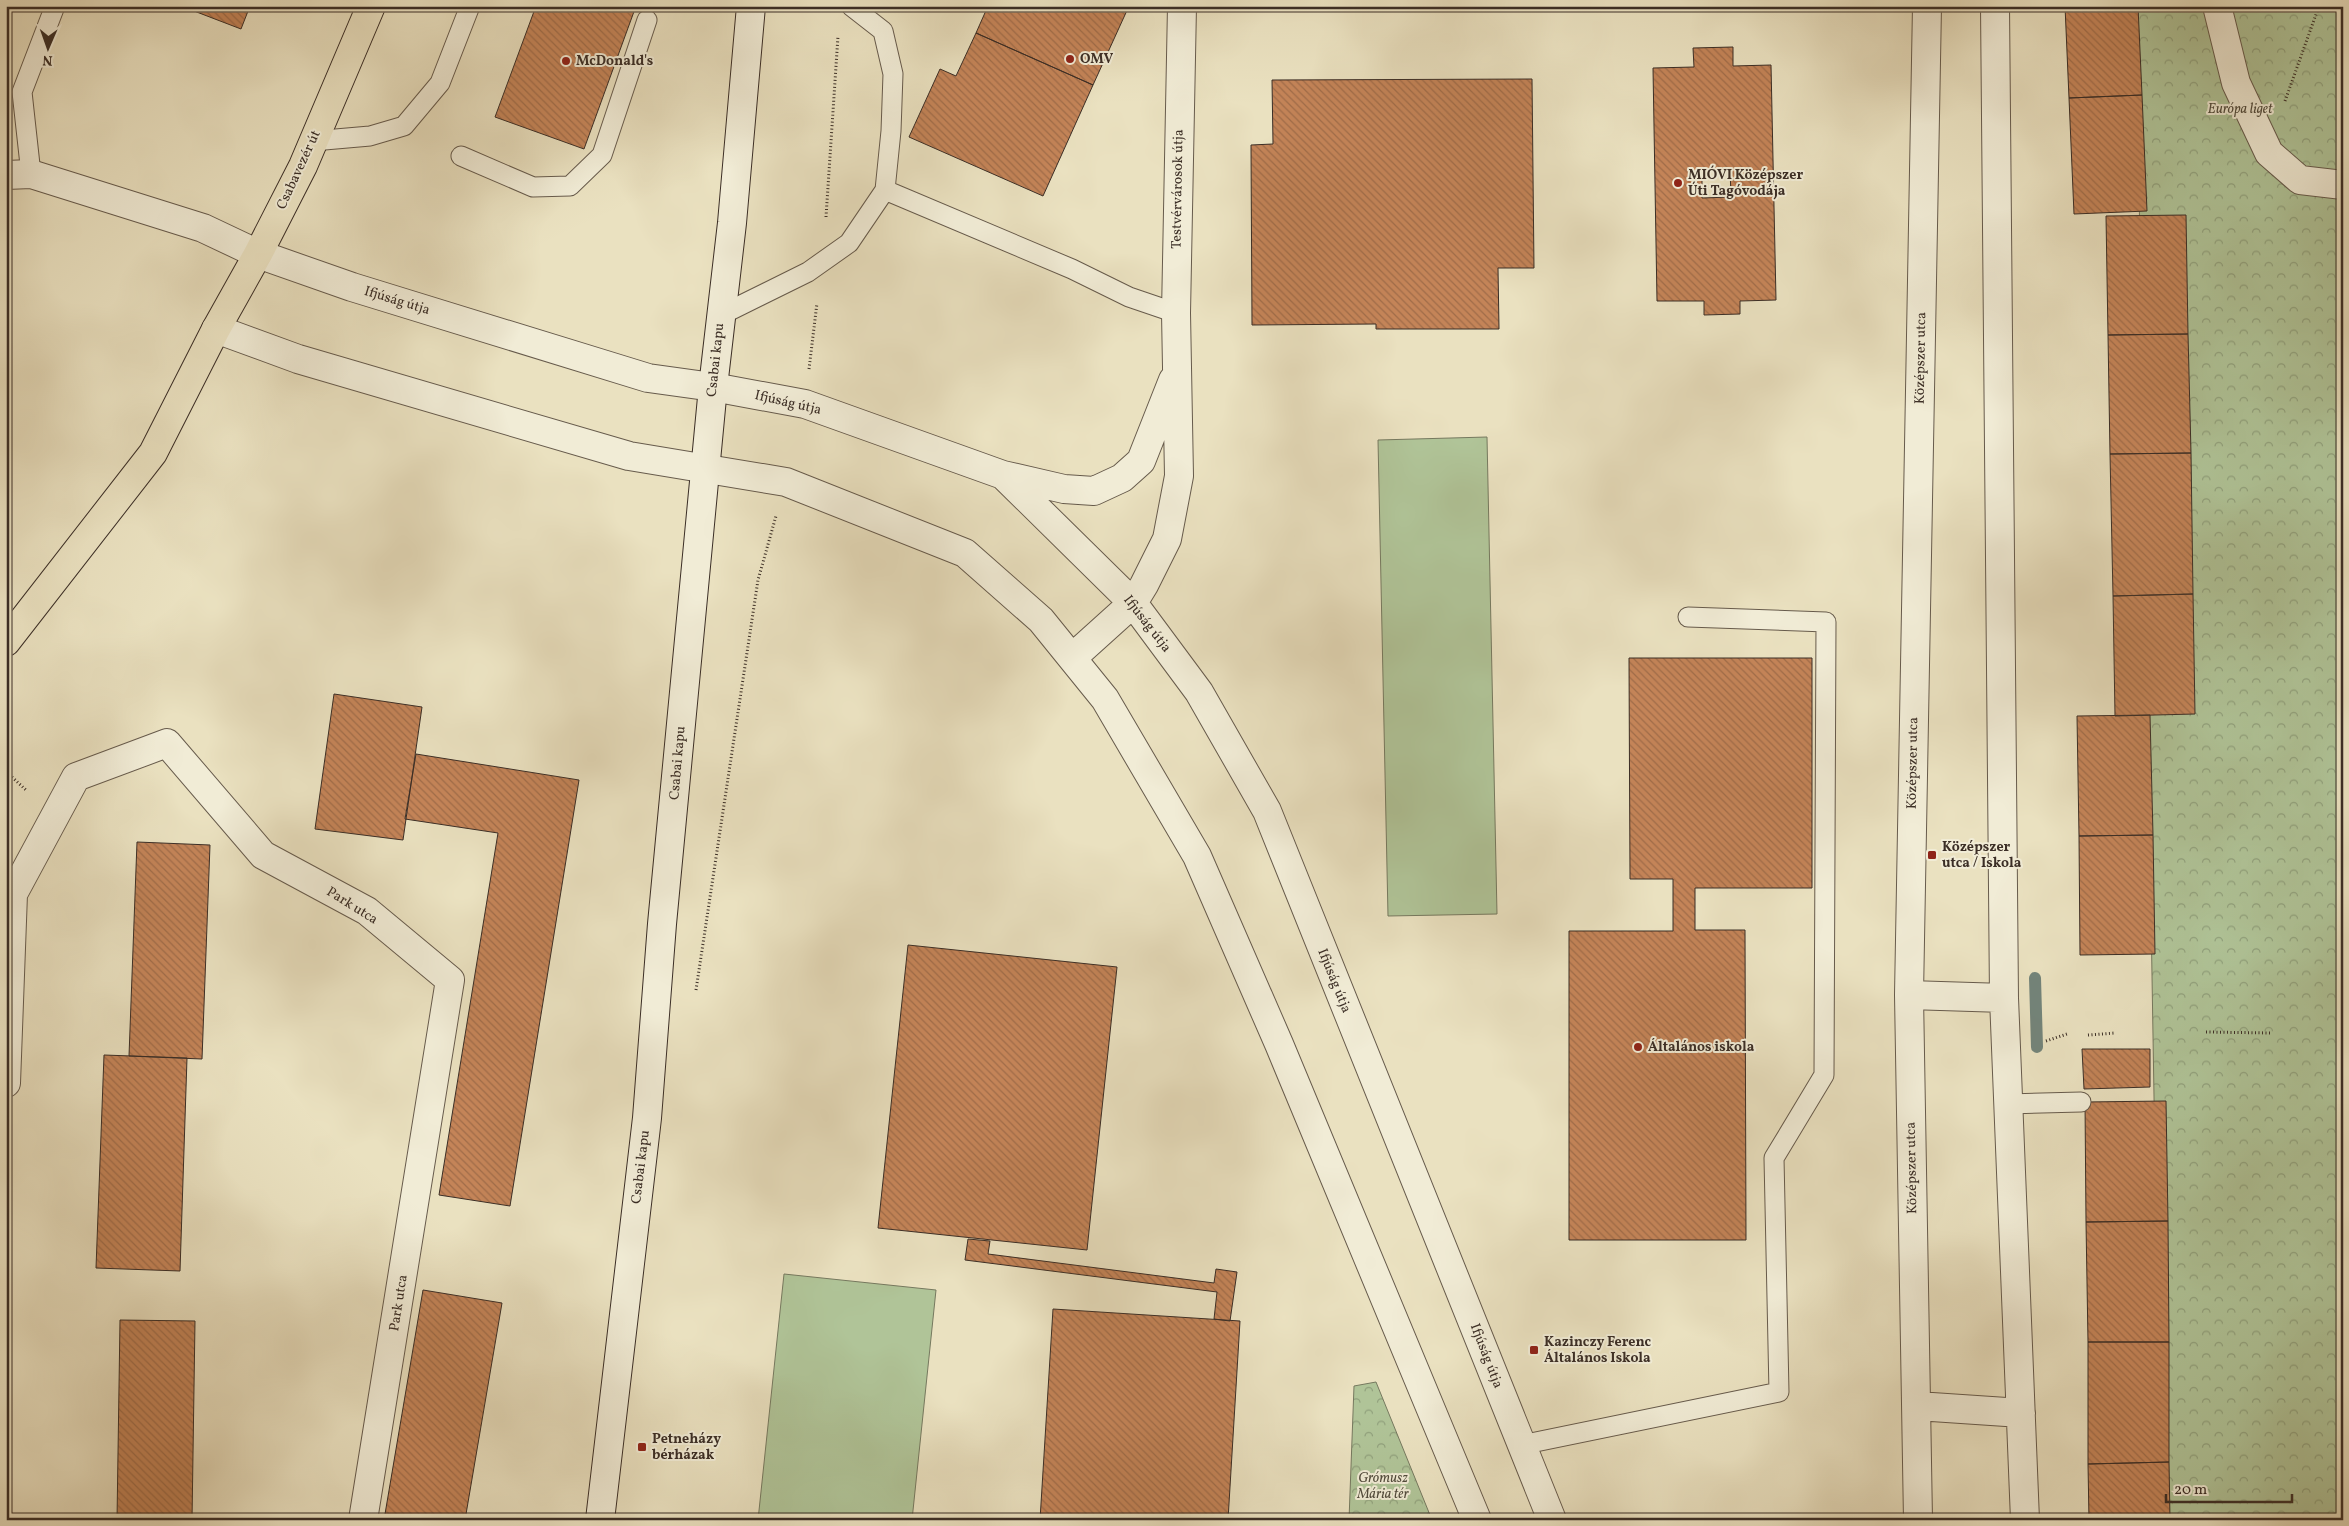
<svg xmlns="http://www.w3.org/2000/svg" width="2349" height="1526" font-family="Vollkorn,serif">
	<defs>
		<pattern id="forest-crowns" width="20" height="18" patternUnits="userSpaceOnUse" patternTransform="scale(1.25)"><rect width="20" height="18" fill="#b0c498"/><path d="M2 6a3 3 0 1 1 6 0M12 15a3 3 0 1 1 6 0" fill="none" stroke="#90a07c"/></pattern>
		<pattern id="building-back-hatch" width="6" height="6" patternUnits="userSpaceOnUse" patternTransform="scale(1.25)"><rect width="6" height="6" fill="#c48458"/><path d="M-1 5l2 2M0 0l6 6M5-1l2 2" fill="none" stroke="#a06c49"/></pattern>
	</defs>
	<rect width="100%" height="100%" fill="#eae1c0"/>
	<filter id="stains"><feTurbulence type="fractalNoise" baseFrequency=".004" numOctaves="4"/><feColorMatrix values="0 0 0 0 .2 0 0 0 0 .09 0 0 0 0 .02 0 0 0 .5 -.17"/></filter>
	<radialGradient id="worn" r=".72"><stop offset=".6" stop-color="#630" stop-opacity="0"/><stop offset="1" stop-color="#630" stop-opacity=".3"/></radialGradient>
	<path fill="#b0c498" stroke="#76795f" d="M1487 437 1497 914 1388 916 1378 440Z
		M784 1274 936 1290 912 1520H758Z"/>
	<path fill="url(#forest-crowns)" stroke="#76795f" d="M2136 6H2343V1520H2161Z
		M1376 1382 1432 1520H1349L1354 1386Z"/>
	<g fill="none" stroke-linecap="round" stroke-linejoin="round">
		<path stroke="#73847a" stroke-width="12" d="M2035 978 2037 1047"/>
	</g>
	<path fill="url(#building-back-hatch)" stroke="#3b2e26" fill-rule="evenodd" d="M181 6H250L241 29Z
		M536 6H636L584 149 495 117Z
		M988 6H1129L1093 85 976 33Z
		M2065 6H2138L2142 95 2069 98Z
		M976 33 1093 85 1043 196 909 137 940 69 956 76Z
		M1733 47V66L1771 65 1776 300 1740 301V314L1704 315V301H1657L1653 68 1694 67 1693 48ZM1702 169H1730L1731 197 1702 198Z
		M1532 79 1534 268H1498L1499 329H1376V324L1252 325 1251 145 1273 144 1272 80Z
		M2142 95 2147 211 2074 214 2069 98Z
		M2186 215 2188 334 2108 335 2106 216Z
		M2188 334 2191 453 2110 454 2108 335Z
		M2191 453 2193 594 2113 596 2110 454Z
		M2193 594 2195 714 2115 716 2113 596Z
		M1629 658H1812V888H1695V930H1745L1746 1240H1569V931H1673V879H1630Z
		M334 694 422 707 403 840 315 829Z
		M2150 715 2153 835 2079 836 2077 716Z
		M416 754 579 780 510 1206 439 1195 498 833 405 819Z
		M2153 835 2155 954 2080 955 2079 836Z
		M137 842 210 845 202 1059 129 1056Z
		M908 945 1117 967 1087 1250 878 1228Z
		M2082 1049H2150V1087L2084 1089Z
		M104 1055 187 1058 180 1271 96 1268Z
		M2166 1101 2168 1221 2086 1222 2085 1102Z
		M2168 1221 2169 1342H2088L2086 1222Z
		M968 1239 990 1241 988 1254 1214 1283 1216 1269 1237 1272 1230 1321 1214 1319 1217 1292 965 1260Z
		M423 1290 502 1303 465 1520H384Z
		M1053 1309 1240 1321 1228 1520H1040Z
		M120 1320 195 1321 192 1520H117Z
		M2088 1342H2169V1462L2088 1464Z
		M2169 1462 2170 1520H2089L2088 1464Z"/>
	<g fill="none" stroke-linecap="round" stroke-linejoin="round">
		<defs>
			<path id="lane" d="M313 141 370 136 404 126 440 83 470 6
				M461 156 533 187 570 186 602 155 647 20
				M31 174 22 92 55 6
				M885 190 1072 269 1129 297 1176 313
				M721 315 808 272 849 243 885 190 891 131 893 74 883 31 851 6
				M2008 1104 2081 1102
				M1521 1445 1779 1392 1774 1158 1824 1075 1826 622 1688 617"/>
			<path id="street" d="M1995 6 2004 998 2025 1520
				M2217 6 2236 83 2269 153 2300 180 2343 185
				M6 175 31 174 203 228 258 254 352 287 648 378 713 387 805 404 1003 475 1133 603 1199 692 1267 811 1552 1520
				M216 329 298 359 629 456 786 482 965 553 1041 620 1105 699 1197 856 1279 1044 1477 1520
				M1003 475 1064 489 1094 491 1122 478 1141 461 1173 380
				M1072 658 1133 603 1144 585 1167 539 1179 476 1176 313 1182 6
				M1909 995 2004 998
				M6 1083 13 894 76 777 167 743 263 855 367 911 450 980 363 1520
				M1917 1406 2021 1413
				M1918 1520 1909 995 1927 6"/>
			<path id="secondary" d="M600 1520 647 1118 662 924 713 387 732 223 751 6"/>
			<path id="primary" d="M6 642 153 453 216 329 258 254 303 166 371 6"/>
		</defs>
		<use href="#lane" stroke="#675b4c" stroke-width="21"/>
		<use href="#street" stroke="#675b4c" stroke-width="30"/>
		<use href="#secondary" stroke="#3b2e26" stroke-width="30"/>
		<use href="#primary" stroke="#3b2e26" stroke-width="30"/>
		<path stroke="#3b2e26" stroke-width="3" stroke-dasharray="1 2.5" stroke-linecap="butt" d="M2285 101 2319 6
			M826 217 838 36
			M809 369 817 303
			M12 777 27 791
			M696 990 758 580 776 516
			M2206 1032 2271 1033
			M2088 1035 2115 1033
			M2046 1041 2067 1034"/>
		<use href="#lane" stroke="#f1ecd6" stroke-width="19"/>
		<use href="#street" stroke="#f1ecd6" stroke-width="28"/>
		<use href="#secondary" stroke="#f1ecd6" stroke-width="28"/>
		<use href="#primary" stroke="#eae1c0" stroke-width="28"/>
	</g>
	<g fill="#8f2418" stroke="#f1ecd6" stroke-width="2">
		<circle cx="1070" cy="59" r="5"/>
		<circle cx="566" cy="61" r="5"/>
		<circle cx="1678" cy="183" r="5"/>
		<rect x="1927" y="850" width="10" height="10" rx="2.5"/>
		<circle cx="1638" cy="1047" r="5"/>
		<rect x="1529" y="1345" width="10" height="10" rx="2.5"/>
		<rect x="637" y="1442" width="10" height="10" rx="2.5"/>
	</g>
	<g text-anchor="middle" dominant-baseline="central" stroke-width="4" stroke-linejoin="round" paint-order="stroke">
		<g font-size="14" font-weight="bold" fill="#3b2e26" stroke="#f1ecd6" text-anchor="start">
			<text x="1080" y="59">OMV</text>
			<text x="576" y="61">McDonald's</text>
			<text x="1688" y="175">MIÓVI Középszer<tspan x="1688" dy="16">Úti Tagóvodája</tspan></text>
			<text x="1942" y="847">Középszer<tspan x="1942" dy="16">utca / Iskola</tspan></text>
			<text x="1648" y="1047">Általános iskola</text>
			<text x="1544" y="1342">Kazinczy Ferenc<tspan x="1544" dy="16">Általános Iskola</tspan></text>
			<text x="652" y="1439">Petneházy<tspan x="652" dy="16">bérházak</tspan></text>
		</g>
		<g font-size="14" font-style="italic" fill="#524c3d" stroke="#f1ecd6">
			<text x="2240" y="109">Európa liget</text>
			<text x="1383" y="1478">Grómusz<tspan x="1383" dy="16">Mária tér</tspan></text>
		</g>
		<g font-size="14" fill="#3b2e26" stroke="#f1ecd6">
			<text transform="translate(299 170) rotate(-65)">Csabavezér út</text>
			<text transform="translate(1178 189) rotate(-89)">Testvérvárosok útja</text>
			<text transform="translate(397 301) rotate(17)">Ifjúság útja</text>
			<text transform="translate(1921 358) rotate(-89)">Középszer utca</text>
			<text transform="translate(716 360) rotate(-84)">Csabai kapu</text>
			<text transform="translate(788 403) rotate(13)">Ifjúság útja</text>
			<text transform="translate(1147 624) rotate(52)">Ifjúság útja</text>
			<text transform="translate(678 763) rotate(-85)">Csabai kapu</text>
			<text transform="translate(1913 763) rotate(-89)">Középszer utca</text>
			<text transform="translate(352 906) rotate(32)">Park utca</text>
			<text transform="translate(1334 981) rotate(68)">Ifjúság útja</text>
			<text transform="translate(641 1167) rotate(-83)">Csabai kapu</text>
			<text transform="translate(1912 1168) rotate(-91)">Középszer utca</text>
			<text transform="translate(399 1303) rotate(-81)">Park utca</text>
			<text transform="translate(1486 1356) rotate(69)">Ifjúság útja</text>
		</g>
	</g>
	<rect width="2349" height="1526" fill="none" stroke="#eae1c0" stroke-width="25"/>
	<rect x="8" y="8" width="2334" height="1511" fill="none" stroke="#3b2e26" stroke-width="2.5"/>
	<rect x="12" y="12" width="2324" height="1501" fill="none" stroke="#3b2e26"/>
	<g transform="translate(48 48) rotate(182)" stroke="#f1ecd6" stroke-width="4" paint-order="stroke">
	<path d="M0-4L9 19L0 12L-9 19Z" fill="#3b2e26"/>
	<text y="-8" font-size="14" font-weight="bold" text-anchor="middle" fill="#3b2e26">N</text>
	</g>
	<path d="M2166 1494v8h126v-8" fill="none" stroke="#3b2e26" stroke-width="2.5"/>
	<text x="2174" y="1494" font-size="15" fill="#3b2e26" stroke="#f1ecd6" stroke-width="4" paint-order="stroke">20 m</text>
	<rect width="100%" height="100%" filter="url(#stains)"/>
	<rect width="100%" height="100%" fill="url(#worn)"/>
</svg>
